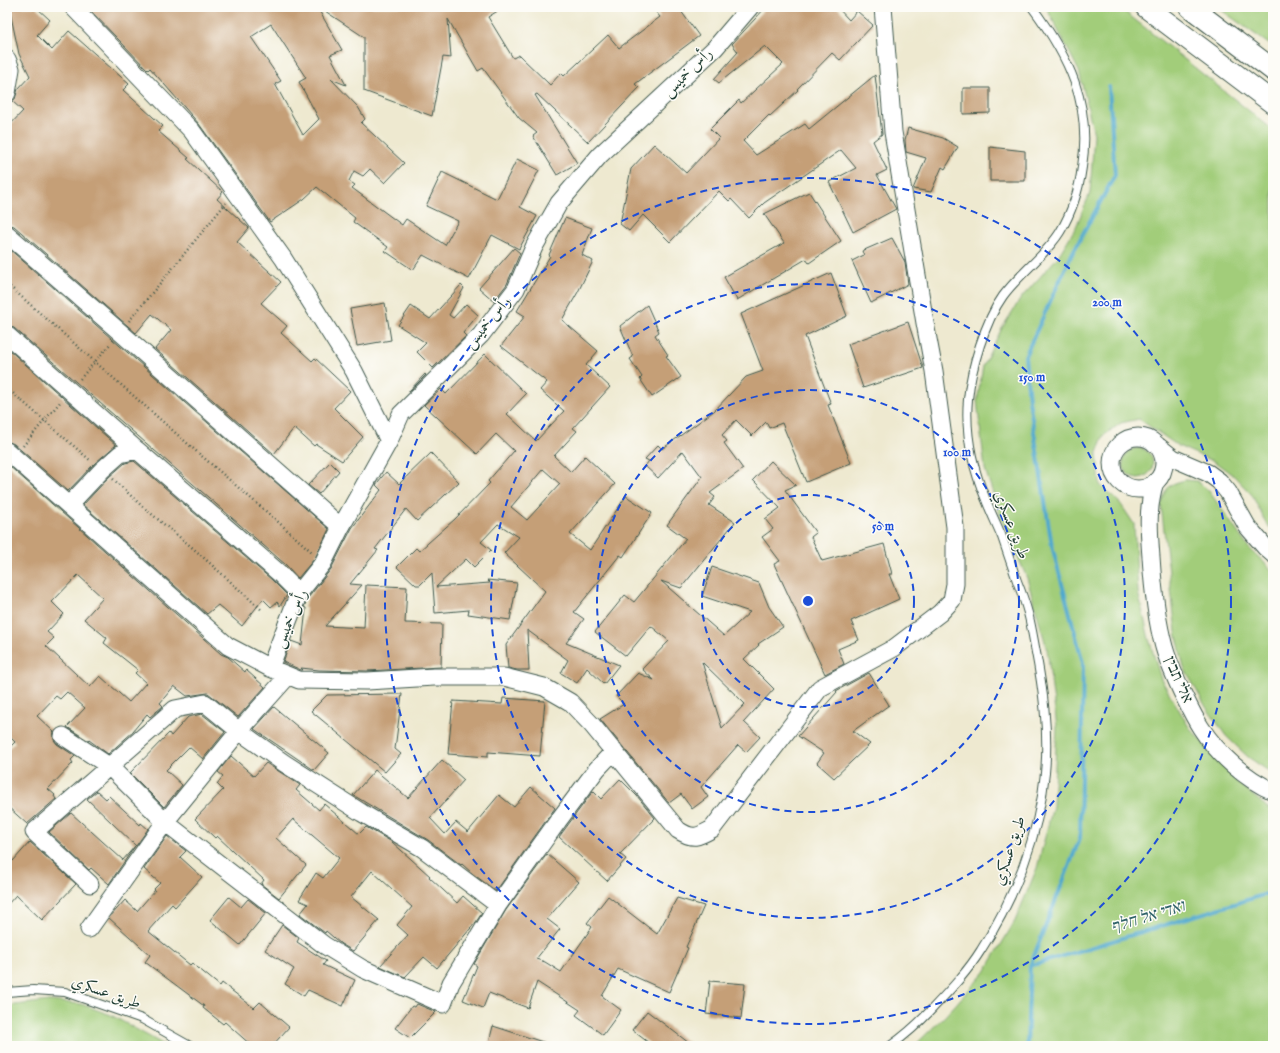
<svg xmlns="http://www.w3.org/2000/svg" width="1280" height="1053" font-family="'IM FELL English',Amiri,'Frank Ruhl Libre',serif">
	<rect width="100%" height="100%" fill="#fdfcf7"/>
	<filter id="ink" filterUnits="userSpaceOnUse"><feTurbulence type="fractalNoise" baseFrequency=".025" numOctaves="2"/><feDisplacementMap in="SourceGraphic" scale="8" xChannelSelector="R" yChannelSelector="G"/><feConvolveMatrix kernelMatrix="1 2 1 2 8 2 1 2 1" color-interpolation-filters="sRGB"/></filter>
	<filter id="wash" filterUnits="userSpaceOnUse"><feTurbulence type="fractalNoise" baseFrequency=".012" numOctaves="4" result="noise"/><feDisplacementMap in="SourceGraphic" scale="16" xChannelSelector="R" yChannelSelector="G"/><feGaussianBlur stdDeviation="0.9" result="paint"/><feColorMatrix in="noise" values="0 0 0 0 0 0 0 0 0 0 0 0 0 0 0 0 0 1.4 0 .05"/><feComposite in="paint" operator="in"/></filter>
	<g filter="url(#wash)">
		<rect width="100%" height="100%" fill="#eee9d0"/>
		<path fill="#a2cd7a" stroke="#608557" d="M1046 7H1119L1273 130V533L1265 521 1252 495 1234 476 1215 462 1178 446 1139 419 1121 423 1103 436 1097 453 1100 485 1120 503 1134 524 1138 592 1149 639 1161 679 1189 727 1238 783 1268 808 1273 809V1046H914L946 1015 985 972 1015 921 1037 868 1053 806 1057 727 1047 649 1027 578 1001 518 985 469 977 401 983 366 1002 328 1021 298 1057 258 1076 227 1090 193 1094 134 1079 71Z
			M1217 7H1273V47Z
			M1123 463a15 15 0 1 1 30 0a15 15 0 1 1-30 0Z
			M1186 480 1197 481 1209 491 1248 547 1273 571V774L1248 757 1226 736 1206 707 1184 668 1176 632 1161 505C1166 488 1167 484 1186 480Z
			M49 1001 81 1004 111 1015 166 1046H7V1006Z"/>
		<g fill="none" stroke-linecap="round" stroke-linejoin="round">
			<path stroke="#50a9cd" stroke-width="4" d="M1030 966 1273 892
				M1027 1046 1030 966 1080 838 1083 663 1052 546 1029 400 1025 356 1072 254 1115 175 1109 87"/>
		</g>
		<g id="blocks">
			<path fill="#c59f77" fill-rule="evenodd" d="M9 7H36L50 20 37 35 52 50 69 31 129 84 123 90 163 126 158 131 189 158 187 159 223 192 217 199 249 228 237 242 281 282 261 303 287 326 281 333 312 361 315 358 350 391 334 408 363 437 342 461 316 444 314 446 294 428 274 454 155 349 171 330 152 314 136 333 14 226 7 224V128L23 111 12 101 15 99 18 89 30 76 19 54Z
				M87 7H317L342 50 330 55 346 85 331 79 358 107 365 119 361 123 404 163 385 183 370 169 363 176 354 171 349 181 355 185 352 188 402 225 406 219 445 245 458 221 426 206 442 172 497 199 517 159 539 170 520 207 537 216 519 249 492 235 469 279 423 255 413 270 385 251 388 247 353 222 355 218 317 187 304 199 270 222 199 124 150 68 148 70ZM271 24 306 78 299 82 319 119 303 135 275 84 281 81 251 37Z
				M319 7H504L488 17 513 58 519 55 550 85 561 73 564 76 608 35 619 48 660 17 652 7H678L699 36 635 84 639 88 588 142 537 94 535 95 577 163 557 175 533 136 537 133 519 118 483 68 478 71 448 19 451 58 443 57 432 116 364 91V37Z
				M766 7H837L849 20 857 11 873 25 840 60 832 53 797 89 798 90 770 116 769 115 743 141 756 155 805 124 809 129 875 75 882 134 873 141 887 170 877 175 896 209 853 232 829 182 856 168 841 150 764 203 749 218 731 199 729 201 719 191 670 242 643 215 629 231 620 224 631 169 654 144 686 173 719 138 710 129 739 100 741 103 783 64 765 46 719 83 714 79 738 52 732 44Z
				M963 88H990V113L963 114Z
				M908 128 943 138 958 147 945 169 942 167 931 192 913 189 926 158 906 152 905 140Z
				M990 147 1025 151V181H990Z
				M809 192 841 241 809 263 806 259 737 300 724 277 784 243 764 214Z
				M565 218 592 228 582 255 593 261 578 292 562 320 598 351 586 365 610 387 573 428 577 431 554 456 571 472 585 456 615 484 570 534 590 550 626 496 652 513 623 557 620 555 574 612 584 619 566 643 619 665 604 684 587 668 577 683 561 673 568 660 527 630 529 670H517L508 668 506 645 545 591 504 553 519 537 498 524 481 542 491 550 474 567 466 559 436 587 490 583 487 580 517 583 510 620 468 614 469 610 435 613 432 573 420 585H416L397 567 416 548 419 551 455 519 490 483 488 481 514 451 496 434 477 454 424 405 441 389 446 394 485 354 526 394 507 414 536 441 564 411 540 390 547 382 501 346 525 316 517 311 550 256 549 255ZM543 469 560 484 527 520 511 507Z
				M892 238 905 262 908 284 871 303 852 261 864 255 862 251Z
				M7 247 329 529 315 558 298 578 286 565 14 328 7 325Z
				M514 248 520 253 507 284 494 301 479 288Z
				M831 273 847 316 805 336 831 404 828 405 851 463 806 482 782 423 769 428 766 422 752 436 736 420 722 435 727 441 724 443 743 469 710 493 715 497 709 505 735 522 681 588 661 581 724 636 750 612 702 596 712 567 759 583 769 607 783 627 758 644 759 645 744 659 774 689 744 722 760 737 746 752 738 745 701 787 708 797 692 809 681 794 669 803 600 719 624 704 616 696 638 673 654 680 642 669 669 641 651 626 626 656 595 632 625 595 634 602 686 539 667 525 702 477 683 451 658 478 645 466 649 461 645 459 658 445 662 449 714 411 746 377 763 371 741 314ZM702 662 745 704 722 728Z
				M461 285 464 288 449 315 453 318 466 304 478 315 463 333 466 336 433 368 417 352 426 343 398 325 411 306 430 319Z
				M385 303 391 340 357 346 350 309Z
				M647 305 659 332 655 335 668 355 666 356 681 377 652 397 640 379 642 377 630 359 633 357 620 326Z
				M908 322 923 368 863 388 848 344Z
				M7 348 116 445 95 463 68 491 14 444 7 441Z
				M425 374 426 375 409 392V391Z
				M431 453 459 482 417 521 406 509 375 549 378 550 350 584 362 585 325 626 364 628 366 585 407 587 405 623 442 624 441 667 367 671 319 670 301 668 303 670H301L283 662 291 641 302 645 306 608 304 607 308 598 331 569 352 528 381 490 376 485 378 482 386 472 399 484Z
				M134 461 272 580 287 595 280 606 277 602 271 607 263 599 242 626 218 605 207 614 83 505 109 477 125 463Z
				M771 461 796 485 785 490 816 533 811 537 822 561 884 544 892 574H889L899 599 851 621 859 640 838 649 844 664 825 674 774 564 780 561 762 537 773 529 765 519 780 508 753 480Z
				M330 462 339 471 319 494 308 485Z
				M7 464 221 654 228 657 245 672 246 670 265 687 238 717 208 693 187 696 174 686 160 703 163 706 150 717 147 714 133 731H134L108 754 89 740V741L67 727 85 708 67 692 60 699 56 696 37 716 54 732 53 736 54 740 57 744 75 756 71 760 73 763 48 789 55 795 54 796 56 799 27 824 7 806V750L15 742 7 734ZM78 575 103 598 84 619 107 638 104 643 138 670 135 673 146 683 129 702 100 676 90 687 46 646 54 638 47 632 64 614 52 602Z
				M869 673 889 705 853 731 870 744 834 778 817 763 824 753 798 736 837 692 836 691Z
				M402 694 395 749 401 754 385 772 311 711 327 695Z
				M503 698 545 701 540 756 488 752V757L448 754 453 701 502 704Z
				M274 707 329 753 314 770 254 729Z
				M202 714 225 732 203 759 189 747 166 770 182 785 164 807 130 773 169 733 171 736 188 717Z
				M231 756 254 776 266 763 300 785 296 790 319 810 324 804 359 834 366 827 392 842 430 876 429 877 457 903 463 896 482 913 476 922 437 968 424 957 405 977 380 966 408 935 397 925 412 907 372 871 351 897 379 920 353 951 341 944 326 931 325 933 300 914 308 904 299 900 316 873 323 878 339 858 293 819 276 838 306 865 279 898 261 884 264 880 217 836 215 838 195 819 223 790 217 784 223 776 218 772Z
				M442 760 464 780 430 818 445 834 456 822 468 832 499 795 514 807 531 787 555 808 496 891 473 874 462 864 461 865 428 840 353 795 375 770 408 798Z
				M620 779 637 796 655 818 620 854 626 859 607 881 559 837 593 791 601 799Z
				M97 791 106 799 109 796 140 825 141 823 148 829 136 846 87 799Z
				M71 813 123 860 135 846 109 884 91 868 89 870 49 832Z
				M167 836 186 851 180 857 202 877 175 907 172 904 148 931 190 965 192 963 220 986 222 983 254 1008 260 1002 289 1027 272 1046H252L225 1022 223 1024 203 1008 204 1006 145 962 150 955 109 918 125 900 137 911 155 890 154 889 160 883 144 869Z
				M30 842 76 884 42 920 16 895 7 905V855L13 861Z
				M547 854 579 882 547 919 560 929 536 959 545 962 561 972 592 927 587 923 608 896 657 934 677 898 704 906 686 947 688 948 669 992 618 969 602 996 621 1010 603 1035 576 1015 580 1010 537 982 528 1008 489 993 483 1008 463 1000 477 966 474 964 506 910Z
				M229 897 241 907 248 899 266 913 240 945 210 920Z
				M282 925 299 938 297 942 326 961 323 965 355 980 343 1006 308 990 304 996 285 984 294 969 265 950Z
				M710 981 745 984 741 1018 706 1014Z
				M417 1004 436 1012 410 1038 395 1028 412 1006 415 1007Z
				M647 1011 693 1046H653L632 1030Z
				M493 1026 549 1044V1046H488Z"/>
		</g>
	</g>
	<g filter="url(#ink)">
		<use href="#blocks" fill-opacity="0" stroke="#3e574b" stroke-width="1"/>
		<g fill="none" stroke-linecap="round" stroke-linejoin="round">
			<defs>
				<path id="service" d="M7 992 33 990 65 992 142 1019 190 1046
					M890 1046C906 1035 920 1022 933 1008 950 990 968 971 981 950 1015 898 1039 835 1045 773 1049 730 1043 689 1035 647 1033 636 1031 624 1028 613 1025 602 1021 591 1017 581 1012 566 1007 552 1002 537 997 525 991 513 986 500 973 469 965 433 968 399 971 369 985 321 1003 296 1019 274 1046 255 1060 232 1072 212 1079 190 1082 167 1092 104 1069 57 1032 7"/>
				<path id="minor" d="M73 7 192 131 283 258 354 371 389 441
					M7 59 11 69 7 93
					M7 234 120 332 341 527
					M7 335 137 450
					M1112 463a26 26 0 1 1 52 0a26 26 0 1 1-52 0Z
					M1154 443 1173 458 1208 473 1219 481 1228 492 1247 526 1265 547 1273 554
					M7 451 228 646 270 668 299 680 367 681 434 677H504L544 687 570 702 592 725 678 830C693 840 698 837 712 829L820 688 894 648 940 613 952 600 955 584V527L934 371 925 323 893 132 883 7
					M1155 482C1147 506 1149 532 1151 557 1153 588 1156 618 1164 647 1168 662 1175 676 1181 690 1187 702 1193 716 1201 728 1217 753 1245 779 1273 791
					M69 505 102 470 120 454 137 450 279 573 299 593
					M270 668 299 593 323 563 341 527 389 441 401 414 481 335 516 289 534 247 559 203 600 155 715 48 750 7
					M63 736 109 766 165 822 324 945 363 969 443 1004 451 983 498 905 558 821 597 769 614 751
					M90 884 34 832 175 709 205 703 239 731 284 763 362 813 422 848 498 905
					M89 929 165 822 239 731 288 676"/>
				<path id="tertiary" d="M1146 7 1273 103
					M1190 7 1273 70"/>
			</defs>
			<use href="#service" stroke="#3e574b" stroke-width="10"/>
			<use href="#minor" stroke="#3e574b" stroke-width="19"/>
			<use href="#tertiary" stroke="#3e574b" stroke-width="23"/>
			<path stroke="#3e574b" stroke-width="2.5" stroke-dasharray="1 3" stroke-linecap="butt" d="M7 284 196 451 276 520 313 553
				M129 321 226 203
				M80 379 111 343
				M7 388 91 461
				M23 446 61 401
				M113 479 143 507 194 549 263 611"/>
			<use href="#service" stroke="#fff" stroke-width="8"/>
			<use href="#minor" stroke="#fff" stroke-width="17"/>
			<use href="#tertiary" stroke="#fff" stroke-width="21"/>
		</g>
	</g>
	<g fill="none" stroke="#1d4ed8" stroke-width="2" stroke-dasharray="7 5">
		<circle cx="808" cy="601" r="106"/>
		<circle cx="808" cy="601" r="211"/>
		<circle cx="808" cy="601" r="317"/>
		<circle cx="808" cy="601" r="423"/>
	</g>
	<g text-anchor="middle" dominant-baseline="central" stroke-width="3" stroke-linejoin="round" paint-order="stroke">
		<g font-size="16" fill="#1f3d34" stroke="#fdfcf7">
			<text transform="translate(688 73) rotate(-44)">رأس خميس</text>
			<text transform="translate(488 323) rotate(-50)">رأس خميس</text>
			<text transform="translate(1011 525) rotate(69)">طريق عسكري</text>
			<text transform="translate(291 619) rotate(-66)">رأس خميس</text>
			<text transform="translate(1178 680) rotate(66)">אלי תבין</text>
			<text transform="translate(1010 851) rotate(-72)">طريق عسكري</text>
			<text transform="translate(106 993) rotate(19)">طريق عسكري</text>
		</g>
		<g font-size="17" font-style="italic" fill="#30636a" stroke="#fdfcf7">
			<text transform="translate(1148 917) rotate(-17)">ואדי אל חלף</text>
		</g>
	</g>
	<circle cx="808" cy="601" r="6" fill="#1d4ed8" stroke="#fdfcf7" stroke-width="2"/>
	<g font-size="12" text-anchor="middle" font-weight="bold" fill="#1d4ed8" stroke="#fdfcf7" stroke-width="3" stroke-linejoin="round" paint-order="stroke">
		<text x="1107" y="306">200 m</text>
		<text x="1032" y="381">150 m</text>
		<text x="957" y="456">100 m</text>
		<text x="883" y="530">50 m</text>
	</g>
	<rect width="1280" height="1053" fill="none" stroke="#fdfcf7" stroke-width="24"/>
</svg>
